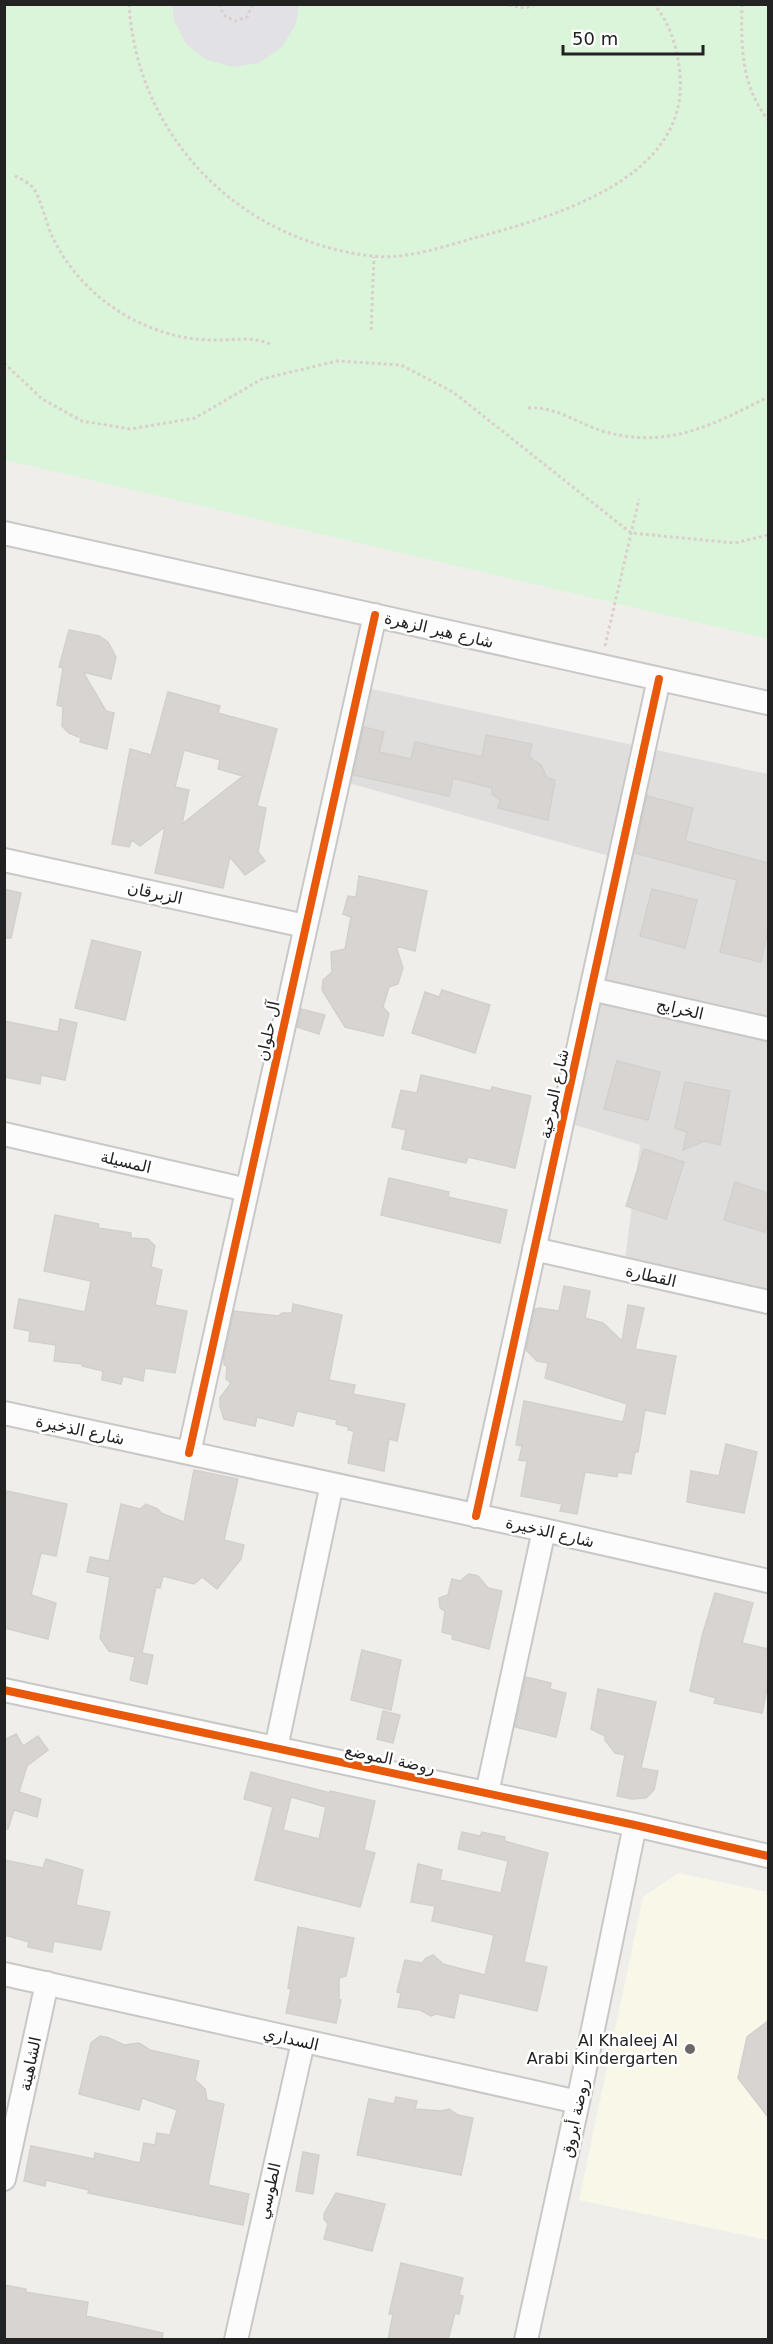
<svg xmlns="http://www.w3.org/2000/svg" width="773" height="2344" font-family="'DejaVu Sans',Cairo,sans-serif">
	<rect width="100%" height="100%" fill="#f0eeeb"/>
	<path fill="#dfdedc" d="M367 688 768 774V1314L622 1282 640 1145 572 1124 627 861 345 782Z"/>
	<path fill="#f8f7e8" d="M678 1873 768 1892V2240L579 2200 643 1897Z"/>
	<path fill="#daf5da" d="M5 5H768V639L5 460Z"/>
	<path fill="#e2e1e5" d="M172 4 299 5 298 13 295 26 281 48 259 63 233 67 207 60 186 44 174 20Z"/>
	<path fill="#d7d4d2" stroke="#d3d0cc" stroke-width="1.5" fill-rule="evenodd" d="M69 630 99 636 108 642 116 657 111 679 83 672 106 711 114 713 107 749 80 742 81 738 69 733 62 726 63 707 57 705 63 668 59 667Z
		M168 692 220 706 218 713 277 729 257 806 266 808 258 852 265 861 245 875 230 857 223 888 155 873 165 827 140 846 132 840 129 847 112 844 130 749 151 755ZM184 750 220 760 218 769 243 776 182 824 189 790 175 787Z
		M364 727 384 732 379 752 411 759 415 742 482 757 486 735 532 744 529 757 541 765 547 778 555 780 548 820 498 808 500 800 492 794V788L453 778 449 796 353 775Z
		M647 796 693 808 685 841 768 863V929L761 962 720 952 737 880 635 853Z
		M359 876 427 891 415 951 396 946 403 968 398 984 389 987 383 1007 389 1014 383 1036 345 1027 322 990 323 980 332 972 331 952 345 949 351 917 343 914 348 896 356 897Z
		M4 889 21 893 11 938H4Z
		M652 889 697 900 685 948 640 936Z
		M92 940 141 952 125 1020 75 1008Z
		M442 990 490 1005 475 1053 412 1033 425 992 439 997Z
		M301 1009 325 1015 319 1034 297 1027Z
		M60 1019 77 1023 65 1080 41 1075 40 1084 4 1077V1021L58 1032Z
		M617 1061 660 1072 648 1120 604 1109Z
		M421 1075 491 1091 492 1087 531 1096 515 1168 468 1157 466 1163 402 1149 406 1130 392 1127 401 1090 417 1093Z
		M685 1082 730 1091 720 1145 704 1141 683 1150 687 1132 675 1128Z
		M644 1149 684 1162 666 1219 626 1206Z
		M389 1178 449 1192 448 1197 507 1210 500 1243 381 1215Z
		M735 1182 768 1193V1220L765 1232 724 1220Z
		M55 1215 99 1224 98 1228 131 1233V1238L148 1239 155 1246 151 1267 162 1270 155 1305 187 1311 175 1373 145 1368 143 1381 123 1376 121 1384 102 1380 103 1371 82 1366 83 1364 54 1361 56 1345 29 1341 30 1331 14 1328 19 1299 85 1312 91 1281 44 1271Z
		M564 1286 590 1291 585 1318 603 1323 622 1341 628 1305 644 1308 635 1349 676 1356 665 1414 645 1410 638 1452H635L631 1474 618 1472 617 1477 585 1472 577 1514 560 1511 562 1504 521 1496 527 1461 519 1460 522 1446 516 1445 524 1401 623 1422 627 1404 545 1378 548 1363 537 1361 526 1350 535 1309 539 1308 559 1311Z
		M293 1304 342 1315 329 1380 355 1385 353 1394 405 1404 397 1441 389 1439 384 1471 348 1463 354 1431 348 1430 349 1427 336 1424 337 1420 297 1411 293 1426 257 1417 255 1426 224 1419 220 1406V1398L231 1383 226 1379 227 1366 224 1365V1357L234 1311 278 1316 282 1313H292Z
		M726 1444 757 1452 744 1513 687 1502 691 1471 719 1476Z
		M194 1470 238 1479 224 1540 244 1545 241 1559 217 1589 202 1577 194 1584 163 1576 160 1588 156 1587 142 1653 153 1655 147 1684 130 1680 135 1657 109 1651 100 1638 110 1577 87 1572 90 1557 109 1561 121 1504 140 1509 146 1504 158 1509 161 1513 184 1522Z
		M7 1491 67 1504 56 1556 41 1553 31 1595 56 1603 48 1639 4 1628V1504Z
		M469 1574 478 1576 488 1588 502 1591 489 1649 452 1639 453 1635 442 1632 445 1611 440 1608 439 1598 448 1595 452 1579 460 1581Z
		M715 1593 753 1603 742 1643 768 1649V1684L762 1713 714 1703 716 1698 690 1691 702 1636Z
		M362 1650 401 1660 391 1710 351 1700Z
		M526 1677 551 1683 550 1689 566 1693 556 1737 515 1727Z
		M598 1689 656 1702 641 1768 658 1771 654 1790 646 1798 632 1799 617 1796 625 1755 615 1753 605 1740V1736L591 1729Z
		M383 1711 400 1715 393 1743 377 1739Z
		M16 1734 23 1746 38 1736 48 1750 27 1766 19 1792 41 1799 37 1817 14 1810 8 1829 4 1828V1740Z
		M251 1772 330 1793V1791L375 1801 364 1850 375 1853 360 1907 255 1880 273 1807 244 1799ZM291 1797 326 1807 319 1839 283 1830Z
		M462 1832 480 1836 482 1832 505 1837 504 1841 548 1853 524 1962 547 1967 537 2011 459 1993 454 2018 436 2014 431 2016 420 2010 398 2007 401 1993 397 1992 405 1960 422 1963 426 1958 433 1955 443 1964 485 1975 494 1935 432 1921 435 1906 411 1902 418 1864 442 1870 440 1880 501 1893 508 1861 458 1849Z
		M46 1859 83 1870 76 1905 110 1912 101 1950 54 1941 52 1952 28 1947 29 1942 4 1935V1860L43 1868Z
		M298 1927 354 1938 346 1976 339 1978V2000H341L336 2023 286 2013 291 1989 288 1988Z
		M768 2021V2117L738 2078 747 2037Z
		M100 2036 109 2038 124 2045 139 2043 150 2050 199 2061 195 2080 205 2089 207 2100 224 2104 208 2185 249 2194 243 2225 88 2193 89 2190 46 2180 45 2186 24 2181 31 2146 94 2159 95 2153 140 2163 144 2143 155 2145 157 2133 170 2135 177 2110 142 2098 139 2110 79 2094 91 2043Z
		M396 2097 417 2101 415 2109 441 2111 449 2109 458 2115 473 2118 461 2175 357 2155 369 2099 394 2104Z
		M303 2152 319 2155 313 2194 296 2191Z
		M336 2193 385 2204 372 2251 324 2239 328 2224 324 2219V2214Z
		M401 2263 463 2278 459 2295 463 2296 459 2314 455 2313 448 2340H388L393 2314H389Z
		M4 2285 26 2289 25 2292 88 2302 86 2316 163 2333 162 2340H4Z"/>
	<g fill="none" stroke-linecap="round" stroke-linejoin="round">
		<defs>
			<path id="minor" d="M4 533 768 703
				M4 860 305 926
				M591 989 768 1029
				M4 1134 247 1190
				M534 1249 768 1302
				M4 1413 544 1530 768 1581
				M189 1453 375 615
				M476 1516 659 679
				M4 1690 635 1825 768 1856
				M276 1748 332 1484
				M487 1793 544 1530
				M4 1974 578 2102
				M4 2179 47 1983
				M236 2340 303 2042
				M526 2340 578 2102 635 1825"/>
		</defs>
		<use href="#minor" stroke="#c9c8c7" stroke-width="26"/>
		<path stroke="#dccecd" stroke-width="3" stroke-dasharray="3 3" stroke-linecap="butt" d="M129 4C137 138 240 241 372 256 406 260 442 247 474 238 552 217 689 180 680 75 678 50 671 25 654 4
			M220 4 223 15 235 21 247 17 253 4
			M503 4 525 8 537 4
			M742 4C741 47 741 85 768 120
			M15 176C21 179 30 183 34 189 42 201 46 225 54 240 67 266 87 289 111 306 139 326 174 339 209 340 231 341 253 335 272 345
			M371 330 374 257
			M4 363 42 399 82 421 130 429 195 418 262 379 337 361 401 365 453 392 631 533 735 543 768 535
			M528 408C556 406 577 423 602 431 668 450 712 425 768 397
			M605 646 639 499"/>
		<use href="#minor" stroke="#fdfcfc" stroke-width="22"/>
		<defs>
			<path id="cycleway" d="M189 1453 375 615
				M476 1516 659 679
				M4 1690 635 1825 768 1856"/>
		</defs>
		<use href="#cycleway" stroke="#fff" stroke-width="11"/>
		<use href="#cycleway" stroke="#e8590c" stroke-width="8"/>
	</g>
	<circle fill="#6a6968" stroke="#fff" stroke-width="2" cx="690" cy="2049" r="6"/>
	<g text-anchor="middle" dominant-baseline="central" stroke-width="5" stroke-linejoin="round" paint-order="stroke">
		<g font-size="16" fill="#222" stroke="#fff">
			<text transform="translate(439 630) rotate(13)">شارع هير الزهرة</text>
			<text transform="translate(155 893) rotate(12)">الزبرقان</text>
			<text transform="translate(680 1009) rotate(13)">الخرايج</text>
			<text transform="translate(268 1031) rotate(-78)">آل حلوان</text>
			<text transform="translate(554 1094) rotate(-78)">شارع المرخية</text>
			<text transform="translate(126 1162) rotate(13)">المسيلة</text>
			<text transform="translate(651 1276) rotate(13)">القطارة</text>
			<text transform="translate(80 1430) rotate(12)">شارع الذخيرة</text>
			<text transform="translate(550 1532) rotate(13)">شارع الذخيرة</text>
			<text transform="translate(390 1759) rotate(12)">روضة الموضع</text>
			<text transform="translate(291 2039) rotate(13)">السداري</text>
			<text transform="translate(30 2064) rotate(-78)">الشاهينة</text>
			<text transform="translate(575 2118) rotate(-78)">روضة أبروق</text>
			<text transform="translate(269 2191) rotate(-77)">الطوسي</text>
		</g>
		<g font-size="16" fill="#222" stroke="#fff" text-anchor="end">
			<text x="678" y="2040">Al Khaleej Al<tspan x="678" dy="18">Arabi Kindergarten</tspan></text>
		</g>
	</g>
	<rect width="773" height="2344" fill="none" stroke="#222222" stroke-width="12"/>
	<path d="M563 45v9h140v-9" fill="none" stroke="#222222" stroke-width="3"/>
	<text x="572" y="45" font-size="18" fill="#222222" stroke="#ffffff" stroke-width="4.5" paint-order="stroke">50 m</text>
</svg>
